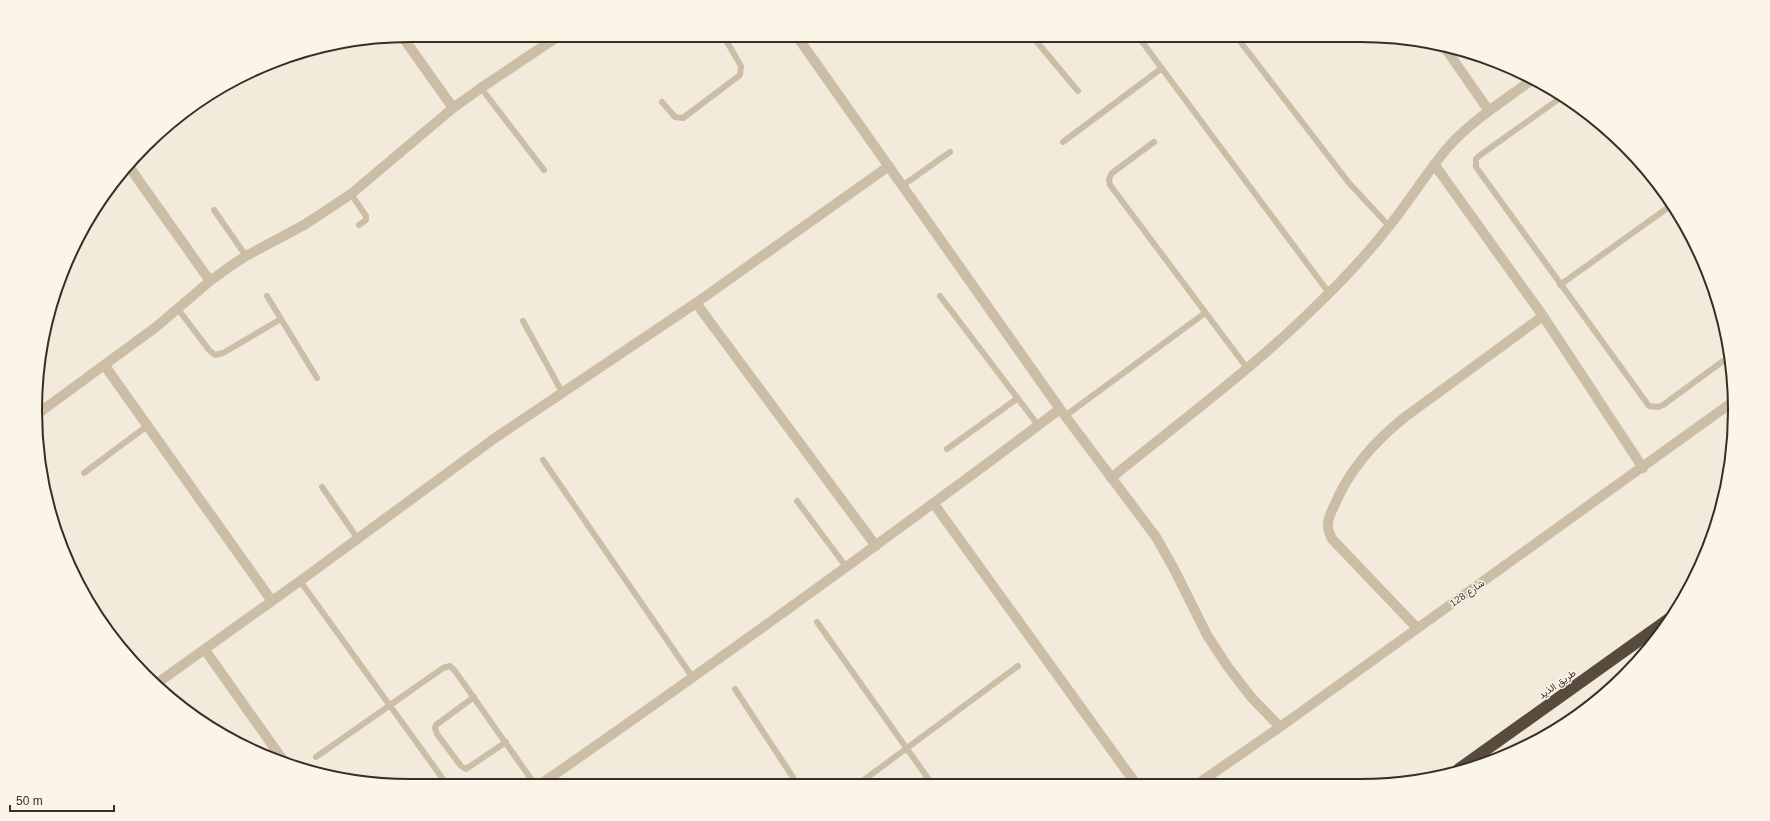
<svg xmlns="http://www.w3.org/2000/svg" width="1770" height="821" font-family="Helvetica,Vazirmatn,sans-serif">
	<rect width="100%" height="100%" fill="#f2ebdb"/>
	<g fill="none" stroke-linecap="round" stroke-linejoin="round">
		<path stroke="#cbbda6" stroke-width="6" d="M1031 35 1078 91
			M1137 35 1329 293
			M1235 35 1349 183 1389 226
			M481 88 544 170
			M1563 96 1479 156 1476 159V167L1649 406 1658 407 1663 405 1730 356
			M662 102 675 117 683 118 740 75 741 66 723 35
			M1063 142 1162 68
			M1154 142 1112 173 1109 179 1110 185 1247 368
			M902 186 950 152
			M351 194 366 216V220L359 225
			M214 210 246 256
			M1560 285 1673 204
			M267 296 317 378
			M940 296 1038 425
			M178 309 209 350 215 355 223 353 281 319
			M523 321 562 392
			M1065 416 1205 313
			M947 449 1018 398
			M543 460 693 678
			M84 473 147 426
			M322 487 358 539
			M797 501 847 568
			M300 581 448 786
			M817 622 932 784
			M735 689 798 785
			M474 697 436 725 435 728 437 734 461 766 466 769 506 742
			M316 757 443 668 450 666 455 671 536 786
			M857 785 1018 666"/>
		<path stroke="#cbbda6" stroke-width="10" d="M796 35 1060 409 1156 537 1174 569 1207 635 1228 667 1251 697 1280 727
			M402 36 453 108
			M1443 45 1489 111
			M1434 164 1543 316 1643 468
			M130 168 210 281
			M696 303 876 546
			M105 366 272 601
			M40 412 156 327 210 281 232 265 246 256 304 225 351 194 453 108 481 88 560 35
			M1111 478C1181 421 1255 367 1319 303 1344 279 1369 252 1390 225 1411 199 1428 170 1450 145 1474 119 1505 100 1533 79
			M934 504 1136 784
			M1417 628 1332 539C1330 534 1327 529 1328 524 1328 518 1332 510 1335 504 1350 468 1375 441 1405 417L1543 316
			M205 650 285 763
			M156 684 300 581 495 438 696 303 889 166
			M538 786C714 664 888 538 1060 409"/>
		<path stroke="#cbbda6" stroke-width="10" d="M1199 783 1280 727 1734 401"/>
		<path stroke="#584b3e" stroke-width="12" d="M1459 769 1669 619"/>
	</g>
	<g text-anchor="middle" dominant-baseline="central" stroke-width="3" stroke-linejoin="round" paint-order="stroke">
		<g font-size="10" fill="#372f27" stroke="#faf5e7">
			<text transform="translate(1467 593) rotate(-35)">شارع 128</text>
			<text transform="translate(1557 684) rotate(-35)">طريق الذيد</text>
		</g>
	</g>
	<path d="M0 0H1770V821H0ZM410 42H1360A368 368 0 0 1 1728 410V411A368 368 0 0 1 1360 779H410A368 368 0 0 1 42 411V410A368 368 0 0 1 410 42Z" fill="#faf5e7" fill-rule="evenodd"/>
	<path fill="none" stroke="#372f27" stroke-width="2" d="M410 42H1360A368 368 0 0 1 1728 410V411A368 368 0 0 1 1360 779H410A368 368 0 0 1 42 411V410A368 368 0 0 1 410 42Z"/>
	<path d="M10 805v6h104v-6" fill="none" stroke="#372f27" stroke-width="2"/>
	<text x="16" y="805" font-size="12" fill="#372f27" stroke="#faf5e7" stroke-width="3" paint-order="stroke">50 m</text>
</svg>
